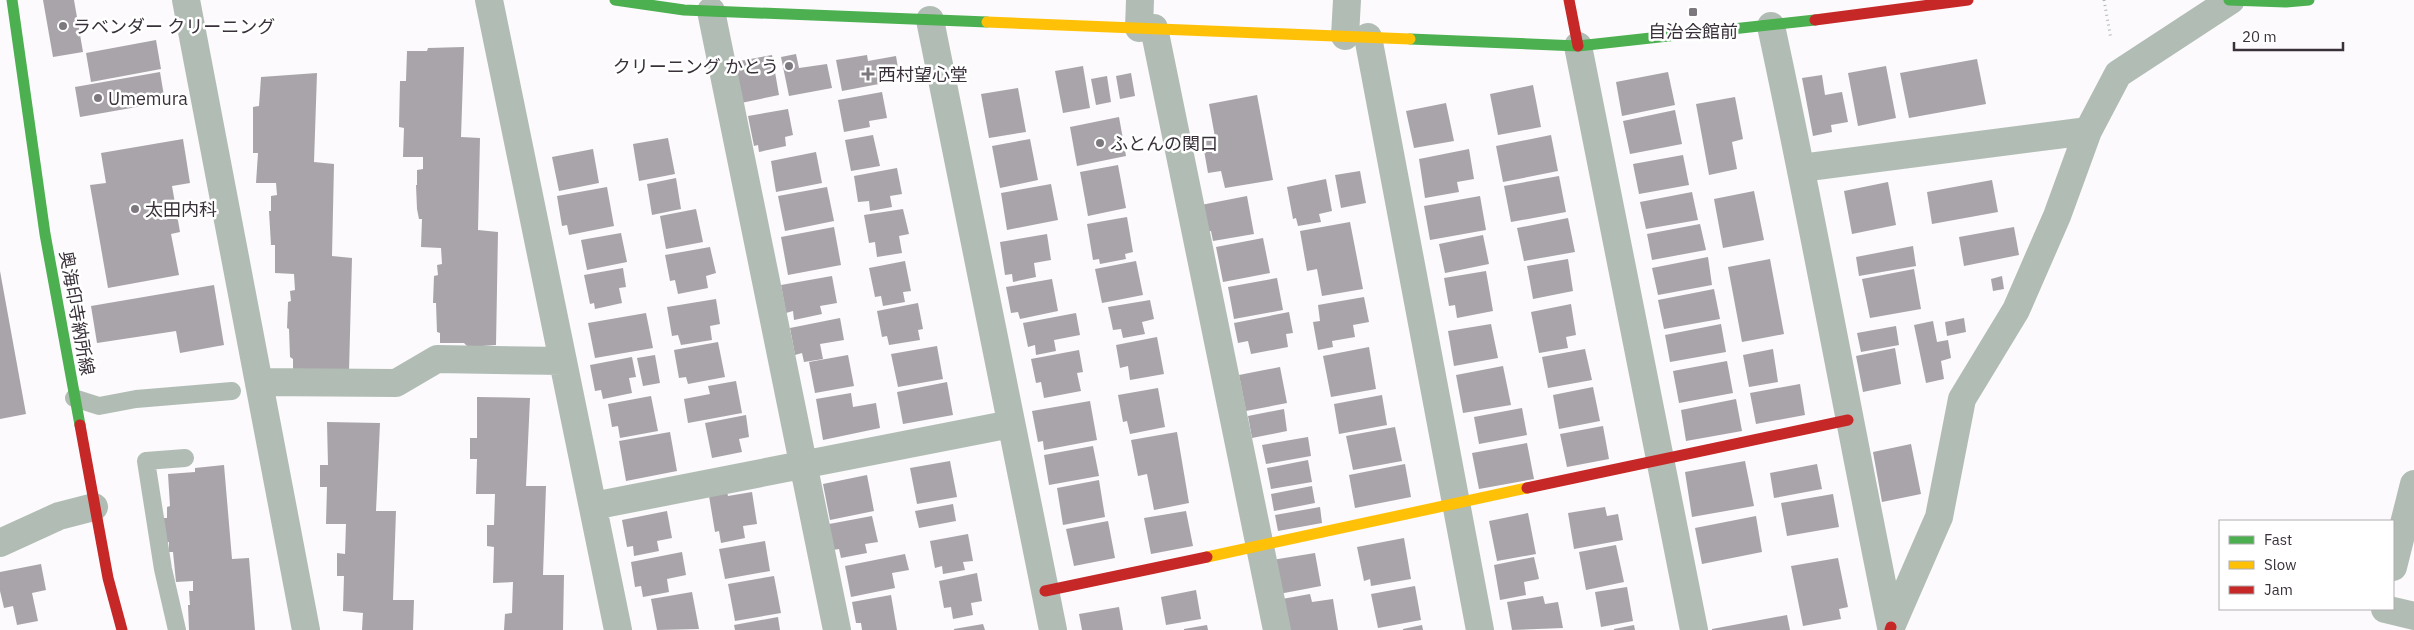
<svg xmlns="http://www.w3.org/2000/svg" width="2414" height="630" font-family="'IBM Plex Sans','Noto Sans JP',sans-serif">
	<rect width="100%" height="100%" fill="#fcfafd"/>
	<path fill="#a8a4a9" d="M43 0H74L83 52 53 57Z
		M156 40 161 69 91 82 86 53Z
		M464 47 461 137 480 138 478 230 498 232 496 345 468 347 464 343H440V333L437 332 436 303H433L434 276 438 275 437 265 442 264 441 248 421 247 422 219H419L417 209 416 185H417V170L423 169V157H403L404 128 399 127 400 81H406L407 51H427L428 48Z
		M796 54 799 68 827 64 832 88 789 96 781 57Z
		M772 55 779 95 741 103 734 62Z
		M867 55 868 61 896 56 900 80 842 91 836 60Z
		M1977 59 1986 104 1909 118 1900 73Z
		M1083 66 1090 108 1063 113 1055 71Z
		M1886 66 1896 118 1858 126 1848 73Z
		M160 72 165 102 80 117 75 87Z
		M1668 72 1675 105 1622 116 1616 82Z
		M317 73 314 162 334 164 332 256 352 258 349 371 293 369V359L290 357 289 329 287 328 288 302 291 301 290 291 295 290 294 274 275 273V245H271L269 211H271V196L277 195 276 183H256L258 153H253V107L259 106 261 77Z
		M1131 73 1135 96 1120 99 1116 76Z
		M1822 75 1825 95 1842 92 1848 122 1831 125 1832 132 1813 136 1802 78Z
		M1107 76 1111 102 1096 105 1091 79Z
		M1533 85 1541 127 1498 135 1490 94Z
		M1018 88 1026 132 989 138 981 94Z
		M882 92 887 118 869 121 870 127 844 132 838 100Z
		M1257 95 1273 180 1225 188 1221 171 1208 173 1202 139 1215 137 1209 104Z
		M1735 97 1743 139 1732 142 1737 169 1709 175 1696 104Z
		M1446 103 1454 141 1414 148 1406 111Z
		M788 109 793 135 785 137 786 146 759 152 758 145 754 146 748 116Z
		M1675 110 1682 144 1630 154 1623 121Z
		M1119 117 1126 156 1077 166 1070 127Z
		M873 135 880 166 851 171 845 140Z
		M1551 135 1558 171 1503 182 1496 146Z
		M668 138 675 174 639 181 633 144Z
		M183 139 190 183 172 186 180 232 171 234 179 275 108 288 90 185 106 183 101 153Z
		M1030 139 1038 180 1000 188 992 146Z
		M593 149 599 183 559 191 552 157Z
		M1469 149 1474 179 1457 182 1459 192 1425 198 1419 159Z
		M816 152 822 183 776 192 771 161Z
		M1683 155 1689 185 1639 194 1633 164Z
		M1118 165 1126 208 1088 216 1080 172Z
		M897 168 902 194 890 196 892 207 870 211 869 201 858 202 854 176Z
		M1360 171 1366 203 1341 208 1335 175Z
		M1559 176 1566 212 1511 222 1504 186Z
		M676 178 681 209 652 215 647 184Z
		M1326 179 1332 211 1319 214 1321 222 1298 226 1296 218 1293 219 1287 187Z
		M1992 180 1998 212 1932 224 1927 192Z
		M1888 182 1896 225 1852 234 1844 191Z
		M1051 184 1058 220 1007 230 1001 193Z
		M607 187 614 226 569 235 567 225 562 226 557 196Z
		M827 187 834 221 785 231 778 196Z
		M1754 191 1764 240 1723 248 1714 199Z
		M1692 192 1698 220 1646 229 1640 202Z
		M1247 196 1254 234 1213 241 1211 231 1207 232 1201 205Z
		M1480 196 1486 230 1430 240 1424 206Z
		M696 209 703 242 666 249 660 216Z
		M903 209 909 234 899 236 902 253 877 257 875 242 869 243 864 215Z
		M1127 217 1133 252 1125 254 1126 259 1100 264 1099 259 1093 260 1087 224Z
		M1568 218 1575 252 1524 261 1517 228Z
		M1350 222 1363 289 1322 296 1317 269 1307 271 1300 231Z
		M1700 224 1706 250 1652 260 1647 234Z
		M834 227 841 265 788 275 781 237Z
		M2014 227 2019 255 1964 266 1959 237Z
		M621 233 627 262 587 270 581 240Z
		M1047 234 1051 260 1034 263 1036 277 1013 282 1012 274 1005 275 1000 242Z
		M1483 235 1489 264 1445 273 1439 244Z
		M1263 238 1270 273 1223 282 1216 247Z
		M1913 246 1916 266 1859 276 1856 257Z
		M710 247 716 273 706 276 708 288 678 294 675 280 670 281 665 255Z
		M1708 257 1712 285 1658 295 1652 268Z
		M1568 259 1573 291 1533 299 1527 266Z
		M1770 259 1784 334 1742 342 1728 267Z
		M905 261 911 291 903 292 905 302 883 306 881 296 875 297 869 268Z
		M1136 261 1143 295 1102 303 1095 269Z
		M623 268 626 287 619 288 622 303 595 309 594 303 590 304 584 275Z
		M1914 269 1921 309 1870 318 1862 279Z
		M0 271 26 414 0 419Z
		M1486 271 1493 311 1457 318 1455 305 1449 306 1444 278Z
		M832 276 837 303 820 306 822 314 794 320 793 311 786 313 781 285Z
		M2002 276 2004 289 1993 291 1991 279Z
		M1277 278 1283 310 1234 319 1228 287Z
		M1052 279 1058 311 1020 319 1018 312 1011 313 1006 287Z
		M214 285 224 345 180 353 176 331 97 343 91 306Z
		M1714 289 1720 319 1664 329 1658 300Z
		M1364 297 1369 322 1353 325 1355 337 1332 341 1333 347 1318 350 1313 322 1320 321 1318 305Z
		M716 299 720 324 710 326 712 340 681 345 678 335 672 336 667 307Z
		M1150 300 1154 319 1142 322 1145 334 1123 338 1121 329 1113 330 1108 307Z
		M918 303 923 329 918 330 920 340 889 345 887 336 882 337 877 311Z
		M1571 304 1576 335 1566 337 1568 348 1539 353 1531 312Z
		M1289 312 1293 333 1286 334 1288 347 1251 354 1248 341 1238 343 1234 323Z
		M646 313 653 348 595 358 588 323Z
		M1076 313 1080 335 1054 340 1056 351 1036 355 1035 345 1028 347 1023 323Z
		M840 318 844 340 820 344 823 359 804 362 802 353 795 355 790 328Z
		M1964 318 1966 332 1947 336 1945 322Z
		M1933 321 1937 342 1948 340 1951 358 1941 361 1944 379 1926 383 1914 325Z
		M1491 324 1498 358 1454 366 1448 331Z
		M1721 324 1726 352 1670 362 1665 335Z
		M1896 326 1899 345 1861 352 1857 333Z
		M1157 337 1164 374 1130 380 1128 366 1120 368 1116 345Z
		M718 342 725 377 688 384 686 377 679 378 674 350Z
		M937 346 943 379 898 387 891 354Z
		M1369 347 1376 389 1331 397 1323 356Z
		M1895 348 1901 384 1863 392 1856 356Z
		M1585 349 1592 380 1548 388 1542 357Z
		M1773 349 1778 382 1749 387 1743 355Z
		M1079 350 1083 372 1077 373 1081 391 1044 398 1041 382 1036 383 1031 359Z
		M655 355 660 383 643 386 637 358Z
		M848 355 854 386 815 393 809 362Z
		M632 357 636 377 629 378 632 393 603 399 601 390 595 391 590 365Z
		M1727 361 1733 393 1679 403 1673 371Z
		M1503 366 1511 405 1463 413 1456 375Z
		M1280 367 1287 403 1246 411 1239 375Z
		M736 381 742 413 688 423 684 399 710 394 708 386Z
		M947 382 953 415 903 424 897 392Z
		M1800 384 1805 415 1756 424 1750 393Z
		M1593 387 1600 421 1559 429 1553 395Z
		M1158 388 1165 427 1130 434 1127 421 1123 422 1118 395Z
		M851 393 853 407 876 403 880 428 823 440 816 399Z
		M1382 395 1387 425 1339 434 1334 404Z
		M651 396 658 431 620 438 618 426 612 427 608 404Z
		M477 397 530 398 526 486H546L543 575H564L563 630H504L505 614 512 613 513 582 493 583 494 547 487 546V525H494L495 494H476L477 459H470V438H477Z
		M1736 399 1742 431 1686 441 1681 410Z
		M1090 401 1097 440 1044 450 1043 441 1038 442 1032 411Z
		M1522 408 1527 435 1479 444 1474 417Z
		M1284 409 1287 431 1252 438 1248 416Z
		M746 415 749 437 739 439 742 452 712 458 705 423Z
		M327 422 380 423 376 511H396L393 600H414L413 630H362L363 613 343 611 344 576H337V553L345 554 346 524H326L327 487H320V465H328Z
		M1603 426 1609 459 1567 467 1560 434Z
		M1395 427 1402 461 1353 470 1346 436Z
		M670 432 677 471 626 481 619 441Z
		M1177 432 1189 503 1154 510 1147 474 1138 476 1131 440Z
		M1308 437 1311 456 1266 464 1262 445Z
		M1527 443 1534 479 1479 489 1472 453Z
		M1911 444 1921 494 1882 502 1873 452Z
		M1093 446 1099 476 1049 485 1044 455Z
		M1308 460 1312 482 1271 489 1267 468Z
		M950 461 957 497 917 504 910 468Z
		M1745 461 1754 506 1692 517 1685 472Z
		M1405 464 1411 497 1355 508 1349 475Z
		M1817 464 1822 489 1774 498 1770 473Z
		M224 465 232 559 249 558 255 630H189L188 605H190L189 591H193V581L176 582 173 552H169V542L164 543 163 518H167V507L170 506 168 474 195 472V468Z
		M867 475 874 511 830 520 823 484Z
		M1099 480 1105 517 1063 525 1057 488Z
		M1312 486 1315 503 1274 511 1271 494Z
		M727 492 728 496 752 492 757 524 743 526 745 538 721 543 719 531 715 532 709 496Z
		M1833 494 1839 527 1787 536 1781 503Z
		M953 504 956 521 919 528 915 511Z
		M1320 507 1322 523 1278 531 1275 515Z
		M1605 507 1607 516 1618 514 1623 540 1574 549 1568 513Z
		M667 511 672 538 657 541 659 551 634 556 633 546 627 547 622 520Z
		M1186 511 1193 546 1151 554 1144 518Z
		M1528 513 1536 554 1497 561 1489 521Z
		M872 516 878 542 865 544 867 553 841 558 839 549 833 550 829 524Z
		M1756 516 1762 552 1702 564 1695 528Z
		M1108 521 1115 558 1074 566 1066 529Z
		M968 534 973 561 963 562 965 570 943 574 942 566 935 568 930 541Z
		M1404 538 1411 579 1371 586 1370 579 1364 581 1357 547Z
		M765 541 770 571 725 579 719 549Z
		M1616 545 1624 582 1586 590 1579 552Z
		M682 552 686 575 667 579 669 592 643 597 641 586 635 587 631 562Z
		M1315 553 1321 586 1279 594 1272 560Z
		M905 554 909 570 892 573 895 588 851 597 845 566Z
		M1534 557 1539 579 1524 582 1526 595 1500 600 1494 565Z
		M1838 558 1848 607 1839 609 1841 619 1803 626 1791 566Z
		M41 564 46 590 32 593 38 621 17 625 13 606 4 608 0 591V572Z
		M977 573 982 601 971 603 973 615 953 619 951 607 944 608 939 581Z
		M774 576 781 613 735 621 728 584Z
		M1415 586 1421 620 1378 628 1371 594Z
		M1627 587 1633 621 1601 627 1595 592Z
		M1196 590 1201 619 1166 625 1161 597Z
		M692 592 699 629 657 630 651 599Z
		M1310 594 1312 602 1333 599 1338 630H1288L1282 599Z
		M891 595 897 630H862L861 623H856L852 602Z
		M1543 596 1545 604 1558 602 1563 628 1512 630 1507 602Z
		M1119 607 1123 630H1082L1079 614Z
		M1787 615 1790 630H1712V629Z
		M778 617 780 630H735L734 625Z
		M983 624 985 630H954V629Z
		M1207 625 1208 630H1184V629Z
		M1422 625 1423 630H1403V629Z
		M1634 625 1635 630H1614V629Z"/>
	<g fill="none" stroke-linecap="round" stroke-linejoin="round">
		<path stroke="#b0b8b2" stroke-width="3" stroke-dasharray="1 4" stroke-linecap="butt" d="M2104 0 2111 39"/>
		<path stroke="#b1bdb4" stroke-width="18" d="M74 398 99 406 136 399 232 391
			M177 630 163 569 146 461 185 458"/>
		<path stroke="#b1bdb4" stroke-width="28" d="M186 0 306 630
			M489 0 618 630
			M711 11 837 630
			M930 20 1053 630
			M1771 26C1814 225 1850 427 1891 627
			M1139 28 1140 0
			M1154 28 1277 630
			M1345 36 1347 0
			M1368 37 1480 630
			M1578 46 1694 630
			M1801 168 2088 131
			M259 382 396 383 437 359 563 361
			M593 506 1011 424
			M0 543 59 516 94 507
			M2393 567 2414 484
			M2385 609 2414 616
			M1891 627 1939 517 1962 399 2016 310 2057 216 2088 131 2118 74 2231 0"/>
		<path stroke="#4caf50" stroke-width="11" d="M12 0 45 234 80 425
			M615 0 684 10 987 22
			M2229 0 2286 2 2309 0
			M1410 39 1578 46 1815 20"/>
		<path stroke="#ffc107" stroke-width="11" d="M987 22 1410 39
			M1207 557 1527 488"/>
		<path stroke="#c62828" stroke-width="11" d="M1569 0 1578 46
			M1815 20 1968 0
			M80 425 108 578 122 630
			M1527 488 1848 420
			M1045 591 1207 557
			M1890 630 1891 627"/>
	</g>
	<g fill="#7d777e" stroke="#fff" stroke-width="2">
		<rect x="1688" y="7" width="10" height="10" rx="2.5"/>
		<circle cx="63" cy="26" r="5"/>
		<circle cx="789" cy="66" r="5"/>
		<path d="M865.5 66.5h5v5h5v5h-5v5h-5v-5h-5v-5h5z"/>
		<circle cx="98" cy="98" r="5"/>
		<circle cx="1100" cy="143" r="5"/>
		<circle cx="135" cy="209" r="5"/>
	</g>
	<g text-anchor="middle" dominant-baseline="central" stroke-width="5" stroke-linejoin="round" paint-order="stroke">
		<g font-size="18" fill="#39313a" stroke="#fff" text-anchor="start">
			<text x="73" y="26">ラベンダー クリーニング</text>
			<text x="1693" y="31" text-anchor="middle">自治会館前</text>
			<text x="779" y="66" text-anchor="end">クリーニング かとう</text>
			<text x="878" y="74">西村望心堂</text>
			<text x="108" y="98">Umemura</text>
			<text x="1110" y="143">ふとんの関口</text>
			<text x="145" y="209">太田内科</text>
		</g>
		<g font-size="18" fill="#39313a" stroke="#fff">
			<text transform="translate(77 313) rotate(80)">奥海印寺納所線</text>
		</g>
	</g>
	<rect x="2219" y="520" width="175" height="90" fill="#ffffff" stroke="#b0adb0"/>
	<rect x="2229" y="536" width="25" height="8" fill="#4caf50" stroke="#b0adb0"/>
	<text x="2264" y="545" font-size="15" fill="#39313a">Fast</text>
	<rect x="2229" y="561" width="25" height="8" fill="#ffc107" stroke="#b0adb0"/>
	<text x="2264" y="570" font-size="15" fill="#39313a">Slow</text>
	<rect x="2229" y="586" width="25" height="8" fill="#c62828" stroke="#b0adb0"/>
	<text x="2264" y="595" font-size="15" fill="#39313a">Jam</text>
	<path d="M2234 42v8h109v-8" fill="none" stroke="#39313a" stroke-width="2.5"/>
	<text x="2242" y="42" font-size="15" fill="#39313a" stroke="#ffffff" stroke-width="4" paint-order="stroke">20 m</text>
</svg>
